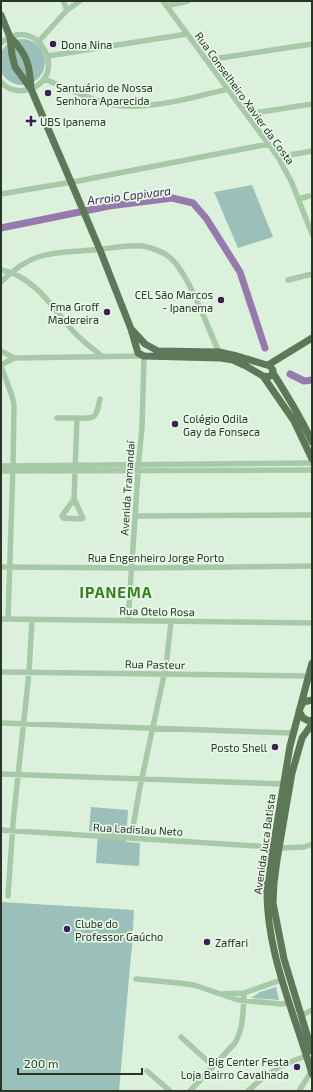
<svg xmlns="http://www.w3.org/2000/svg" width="313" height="1092" font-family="'Exo 2',sans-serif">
	<rect width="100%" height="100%" fill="#dbf1dc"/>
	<path fill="#9bc0ba" d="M-1 62a23 23 0 1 1 46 0a23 23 0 1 1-46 0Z
		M252 185 273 237 238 248 214 192Z
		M91 807 128 810 126 842 140 843 139 866 96 863 98 832 89 831Z
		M1 902 134 910 132 948 131 955 119 1091H1Z
		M276 987 279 1000 251 998 260 992Z"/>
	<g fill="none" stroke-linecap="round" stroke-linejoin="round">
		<path stroke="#977aad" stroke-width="7" d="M1 228 109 206 172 198 193 203 206 218 240 272 265 348
			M290 374 304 381 312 380"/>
		<path stroke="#a8c9a7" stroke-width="5.5" d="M63 1 67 10
			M163 1 278 157 292 183 312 234
			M166 6 188 1
			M39 41 67 10 80 1
			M1 43C39 11 72 80 26 90 17 92 7 89 1 82
			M48 56 187 34
			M207 60 312 44
			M44 79C68 88 97 104 122 106 156 108 195 97 228 89
			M247 114 312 104
			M278 157 312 151
			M1 194 78 181 268 144
			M299 199 309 196
			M1 270C33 275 53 308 73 331 82 341 93 349 103 357
			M288 280 312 274
			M1 282C12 271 23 262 38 257 55 251 74 252 92 250 109 249 126 244 143 246 152 248 161 251 168 256 188 270 208 329 219 352
			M1 351 14 358
			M1 365 14 358 141 356
			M1 366 12 396 14 405 13 466 8 619
			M57 418H77
			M1 466 312 463
			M1 471 312 470
			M74 499 62 516 63 518 81 519 83 518 74 499 77 418C96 419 96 418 100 399
			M136 516 312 515
			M1 567 138 568 312 566
			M1 619 312 623
			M128 621 139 458 142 428 144 356
			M1 672 308 676
			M1 723 293 733
			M1 774 284 784
			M1 830 273 847
			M131 838 140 787 166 666 171 622
			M280 848 304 847 312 844
			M8 896 13 823 29 672 32 620
			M136 979 179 983 194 985 238 1000 281 1004 288 1003
			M222 994 244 993 281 980
			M301 1016 312 1010
			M181 1037 213 1066
			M147 1071 170 1091
			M190 1091 235 1043C244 1027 243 1010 244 993
			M248 1091C267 1073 282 1064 306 1056
			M299 1091 311 1072"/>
		<path stroke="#5d7759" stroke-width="7" d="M1 15 10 37 12 55 15 67 31 89 71 182 100 250 131 329 138 353 144 356 221 358 233 360 246 366 263 376 294 421 312 459
			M10 37C27 54 30 65 31 89
			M132 330 145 344 158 351 219 352 237 356 270 366 273 370 272 375 268 377 263 376
			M268 365 312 338
			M273 373C287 395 301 417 312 442
			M312 663 290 746 267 884C265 951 294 1011 312 1074
			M312 700 303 702 299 711 303 718 309 721 312 720
			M312 724 302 738 292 773 277 860 274 883 273 903 284 959 312 1051"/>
	</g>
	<g fill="#3f1e56" stroke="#e7f9e8" stroke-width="1.5">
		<circle cx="53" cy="44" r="4"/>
		<circle cx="48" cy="93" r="4"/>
		<path d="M29 115h4v4h4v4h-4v4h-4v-4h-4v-4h4z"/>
		<circle cx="221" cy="300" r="4"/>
		<circle cx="107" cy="312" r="4"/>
		<circle cx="175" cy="424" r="4"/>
		<circle cx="275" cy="747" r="4"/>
		<circle cx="67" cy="929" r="4"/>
		<circle cx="207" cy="942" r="4"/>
		<circle cx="297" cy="1067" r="4"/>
	</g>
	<g text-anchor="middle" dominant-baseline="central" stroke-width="3.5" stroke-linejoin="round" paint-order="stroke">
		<g font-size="11" fill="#2a3527" stroke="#e7f9e8" text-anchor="start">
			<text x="61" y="44">Dona Nina</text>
			<text x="56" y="87">Santuário de Nossa<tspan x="56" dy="13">Senhora Aparecida</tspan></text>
			<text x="40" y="121">UBS Ipanema</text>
			<text x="213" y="294" text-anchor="end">CEL São Marcos<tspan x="213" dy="13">- Ipanema</tspan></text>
			<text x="99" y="306" text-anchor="end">Fma Groff<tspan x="99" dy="13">Madereira</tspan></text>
			<text x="183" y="418">Colégio Odila<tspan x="183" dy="13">Gay da Fonseca</tspan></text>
			<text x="267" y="747" text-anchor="end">Posto Shell</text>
			<text x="75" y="923">Clube do<tspan x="75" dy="13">Professor Gaúcho</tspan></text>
			<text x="215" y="942">Zaffari</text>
			<text x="289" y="1061" text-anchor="end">Big Center Festa<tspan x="289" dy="13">Loja Bairro Cavalhada</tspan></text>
		</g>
		<g font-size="11" fill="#2a3527" stroke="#e7f9e8">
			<text transform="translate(245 98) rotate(54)">Rua Conselheiro Xavier da Costa</text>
			<text transform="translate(127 488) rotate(-86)">Avenida Tramandaí</text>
			<text x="156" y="557">Rua Engenheiro Jorge Porto</text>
			<text transform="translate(157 611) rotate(1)">Rua Otelo Rosa</text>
			<text transform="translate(155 664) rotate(1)">Rua Pasteur</text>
			<text transform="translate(138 829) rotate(3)">Rua Ladislau Neto</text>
			<text transform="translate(264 844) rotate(-82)">Avenida Juca Batista</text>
		</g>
		<g font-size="12" font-style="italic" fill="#3f1e56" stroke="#e7f9e8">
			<text transform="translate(129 195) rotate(-7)">Arroio Capivara</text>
		</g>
		<g font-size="15" font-weight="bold" letter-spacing="1" fill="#377c21" stroke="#e7f9e8">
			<text x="116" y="592">IPANEMA</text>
		</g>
	</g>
	<rect width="313" height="1092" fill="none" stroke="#2a3527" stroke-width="4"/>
	<path d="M18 1068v6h124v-6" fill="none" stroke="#2a3527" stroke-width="2"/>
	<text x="24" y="1068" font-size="12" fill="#2a3527" stroke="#e7f9e8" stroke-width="3" paint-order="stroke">200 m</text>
</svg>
